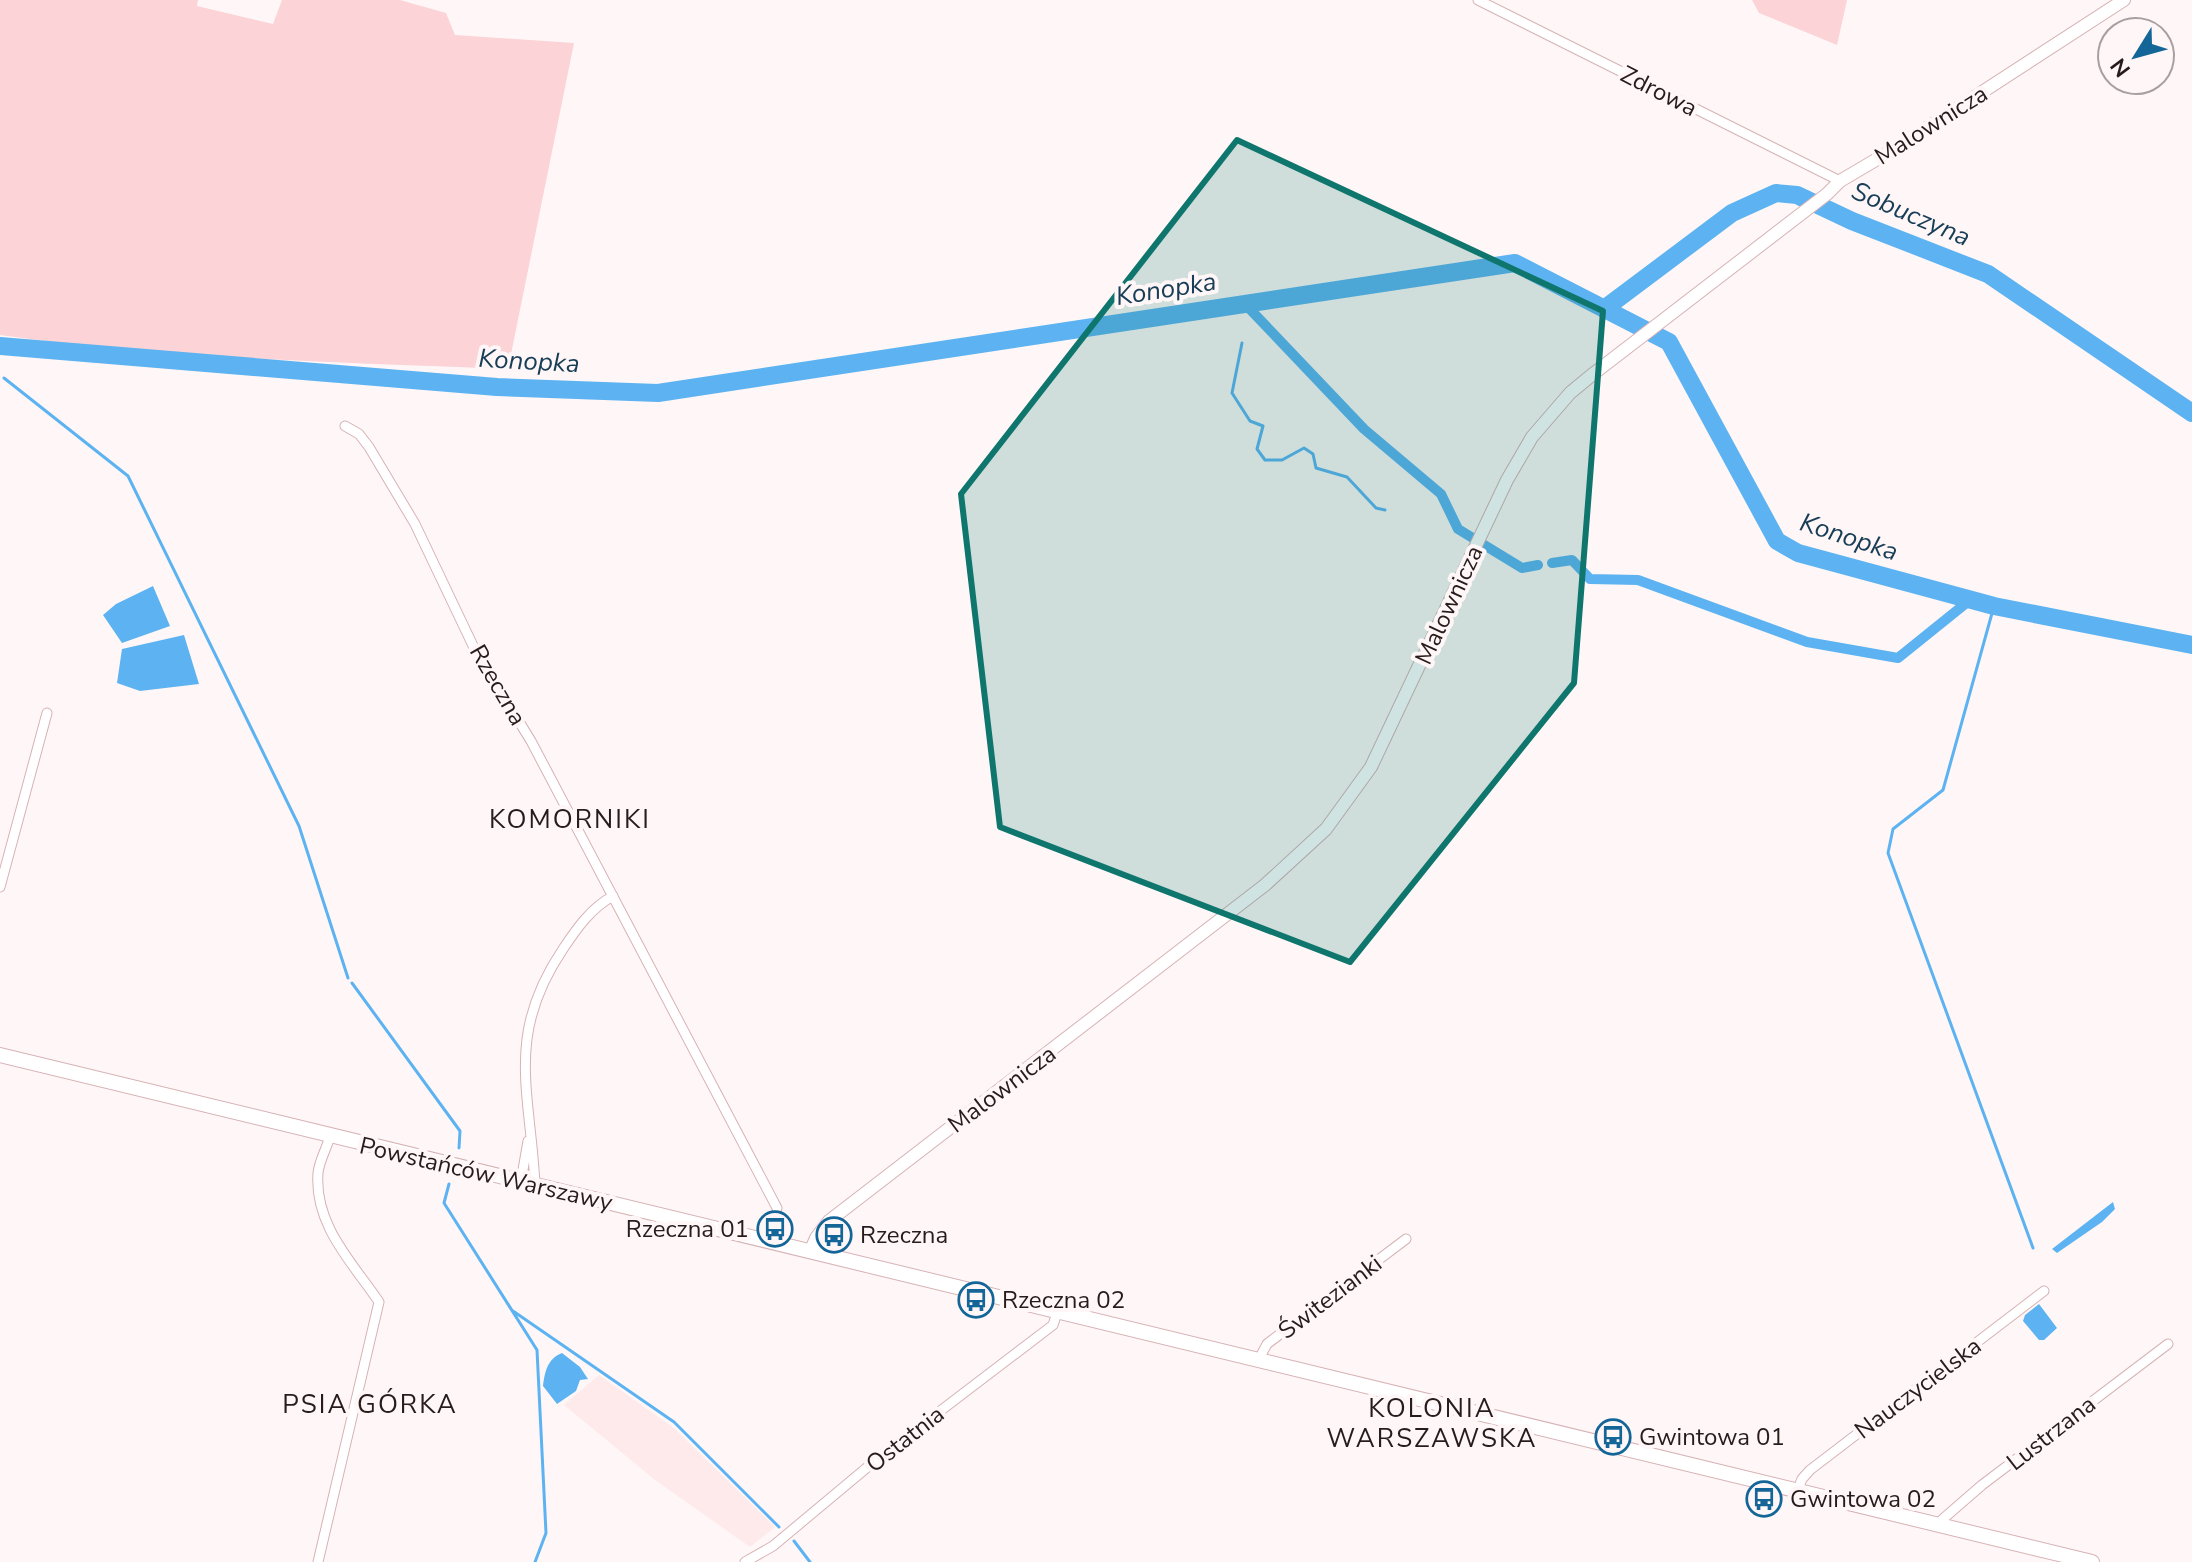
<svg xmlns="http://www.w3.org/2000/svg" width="2192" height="1562" font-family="'Nunito Sans',sans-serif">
	<rect width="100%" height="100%" fill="#fff7f7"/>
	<path fill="#feeaeb" d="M599 1375 674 1428 775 1527 750 1547 655 1480 564 1405Z"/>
	<path fill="#fcd3d6" d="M0 0H198L197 6 273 24 282 0H400L446 13 455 35 574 43 508 369C338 362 168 359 0 335Z
		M1752 0H1847L1837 45 1759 13Z"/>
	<path fill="#5db3f1" d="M153 586 170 626 122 643 103 615 116 604Z
		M184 635 199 684 140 691 117 683 122 649Z
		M2113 1202 2115 1209 2102 1222 2057 1253 2052 1249Z
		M2039 1304 2057 1328 2044 1340H2039L2023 1321 2025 1315Z
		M562 1353 580 1367 588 1379 580 1380 576 1391 557 1404 543 1386C545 1372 547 1359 562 1353Z"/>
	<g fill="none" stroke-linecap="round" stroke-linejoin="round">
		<path stroke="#5db3f1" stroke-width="3" d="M1242 343 1232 393 1250 421 1263 426 1257 449 1265 460H1282L1304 448 1313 454 1316 468 1347 477 1376 508 1385 510
			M4 378 128 476 299 826 348 978
			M1994 606 1943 790 1893 829 1888 853 2033 1248
			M352 983 460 1131 459 1148
			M449 1184 444 1203 537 1350 546 1533 535 1562
			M513 1311 674 1422 779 1527
			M794 1541 810 1562"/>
		<path stroke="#5db3f1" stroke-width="10" d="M1245 304 1364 429 1441 494 1458 529 1522 568 1538 565
			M1552 563 1572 560 1590 579 1638 580 1807 642 1898 658 1970 600"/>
		<path stroke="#5db3f1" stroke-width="18" d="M1604 309 1732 213 1776 193 1797 195 1852 221 1988 274 2192 413
			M0 346 497 387 658 393 1515 263 1669 342 1777 541 1798 553 1994 606 2192 645"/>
		<defs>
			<path id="minor" d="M1478 0 1840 181
				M345 426 359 434 369 447 415 524 476 652 531 741 777 1208
				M0 887 47 713
				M521 1181 528 1141
				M535 1184C530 1090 505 1035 563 949 577 928 591 908 613 896
				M1259 1359 1267 1344 1406 1239
				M1798 1489 1802 1479 1810 1470 2044 1291
				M1936 1525 1982 1485 2168 1344
				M318 1562 379 1302C352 1262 314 1225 318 1173 319 1161 327 1148 330 1136
				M745 1562 773 1546 876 1460 1053 1325 1058 1310"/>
			<path id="tertiary" d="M810 1252 816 1238 829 1221 1265 885 1326 829 1371 767 1507 480 1532 437 1570 393 1593 374 1827 194 1840 181 1896 148 2124 0"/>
			<path id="secondary" d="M0 1055 2092 1562"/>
		</defs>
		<use href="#minor" stroke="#d7b2b5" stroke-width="11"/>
		<use href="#tertiary" stroke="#d7b2b5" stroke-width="14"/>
		<use href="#secondary" stroke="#d7b2b5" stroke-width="16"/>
		<use href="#minor" stroke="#fff" stroke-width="9"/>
		<use href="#tertiary" stroke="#fff" stroke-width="12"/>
		<use href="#secondary" stroke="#fff" stroke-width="14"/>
	</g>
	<path fill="#0f766e" fill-opacity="0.2" stroke="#0f766e" stroke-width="6" stroke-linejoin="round" d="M1237 140 1603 311 1574 683 1350 962 1000 827 961 494Z"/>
	<defs>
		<symbol id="bus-ring" viewBox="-11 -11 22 22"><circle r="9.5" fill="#fff7f7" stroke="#156698" stroke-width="1.5"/><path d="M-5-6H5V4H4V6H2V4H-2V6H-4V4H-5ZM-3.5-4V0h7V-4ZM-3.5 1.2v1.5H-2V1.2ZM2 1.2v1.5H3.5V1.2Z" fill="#156698"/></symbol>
	</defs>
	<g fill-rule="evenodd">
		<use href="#bus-ring" x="755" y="1209" width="40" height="40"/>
		<use href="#bus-ring" x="814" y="1215" width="40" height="40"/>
		<use href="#bus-ring" x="956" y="1280" width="40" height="40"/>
		<use href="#bus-ring" x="1593" y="1417" width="40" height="40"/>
		<use href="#bus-ring" x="1744" y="1479" width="40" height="40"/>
	</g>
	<g text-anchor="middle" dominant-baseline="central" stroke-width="8" stroke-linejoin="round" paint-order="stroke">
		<g font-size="24" fill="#281b1c" stroke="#fff7f7">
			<text transform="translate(1659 91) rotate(27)">Zdrowa</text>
			<text transform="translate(1931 125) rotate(-32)">Malownicza</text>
			<text transform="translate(1449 605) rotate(-65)">Malownicza</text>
			<text transform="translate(498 685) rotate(60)">Rzeczna</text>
			<text transform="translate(1002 1089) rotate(-37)">Malownicza</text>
			<text transform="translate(486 1174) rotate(13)">Powstańców Warszawy</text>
			<text transform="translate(1330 1297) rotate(-37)">Świtezianki</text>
			<text transform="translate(1918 1388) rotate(-37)">Nauczycielska</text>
			<text transform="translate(2051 1433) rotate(-38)">Lustrzana</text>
			<text transform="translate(905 1439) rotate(-38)">Ostatnia</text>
		</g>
		<g font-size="24" fill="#281b1c" stroke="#fff7f7" text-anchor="start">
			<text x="749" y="1229" text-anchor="end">Rzeczna 01</text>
			<text x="860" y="1235">Rzeczna</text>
			<text x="1002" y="1300">Rzeczna 02</text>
			<text x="1639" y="1437">Gwintowa 01</text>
			<text x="1790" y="1499">Gwintowa 02</text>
		</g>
		<g font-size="26" font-style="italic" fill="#183d56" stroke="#fff7f7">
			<text transform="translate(1911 214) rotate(23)">Sobuczyna</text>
			<text transform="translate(1166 289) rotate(-9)">Konopka</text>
			<text transform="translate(529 361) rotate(3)">Konopka</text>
			<text transform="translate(1849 537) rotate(18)">Konopka</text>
		</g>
		<g font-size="26" letter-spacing="2" fill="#281b1c" stroke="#fff7f7">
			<text x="570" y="819">KOMORNIKI</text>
			<text x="370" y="1404">PSIA GÓRKA</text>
			<text x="1432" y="1408">KOLONIA<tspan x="1432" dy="30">WARSZAWSKA</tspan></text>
		</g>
	</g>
	<g transform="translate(2136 56) rotate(233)"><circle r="38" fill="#fff7f7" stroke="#a99f9f" stroke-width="2"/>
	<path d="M0-6L14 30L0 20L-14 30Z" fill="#156698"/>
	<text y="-12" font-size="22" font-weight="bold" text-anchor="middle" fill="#281b1c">N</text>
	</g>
</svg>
